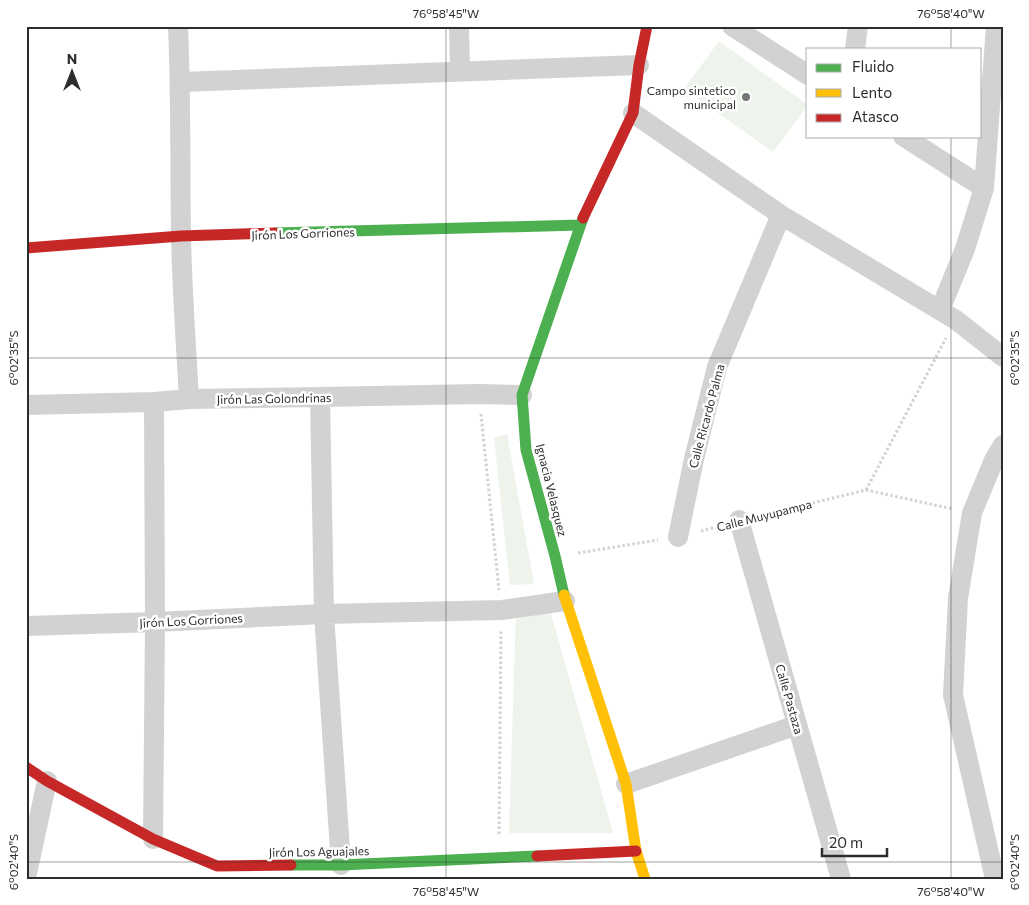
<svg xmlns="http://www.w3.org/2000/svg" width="1029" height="905" font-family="Commissioner,sans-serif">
	<rect width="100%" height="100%" fill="#fff"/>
	<path fill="#eef4eb" d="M719 41 808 105 773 152 684 89Z
		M507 434 534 584 510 585 494 438Z
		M548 603 613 833H509L516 609Z"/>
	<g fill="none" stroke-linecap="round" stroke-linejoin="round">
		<path stroke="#d2d2d2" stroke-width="3" stroke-dasharray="2.5 2.5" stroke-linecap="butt" d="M481 414 499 590
			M866 490 946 338
			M759 516 866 490 953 509
			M701 531 719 526
			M578 553 658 540
			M499 834 501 631"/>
		<path stroke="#d2d2d2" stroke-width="20" d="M178 26C181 96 180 165 181 235 182 290 186 344 189 399
			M459 26 460 71
			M732 26 808 75
			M855 49 858 26
			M181 82 639 65
			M633 113 781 215 956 320 1003 357
			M903 136 984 188
			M940 310 965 249 984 188 996 26
			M320 397 324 614 341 865
			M26 405 154 402 189 399 320 397 479 394 522 395
			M739 520 841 879
			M678 537 694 459 717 367 781 215
			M26 626 155 622 324 614 502 610 565 601
			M626 784 797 725
			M153 839 155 622 154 402
			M26 878 47 781
			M995 879 953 695 958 598 972 513 994 460 1003 445"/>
		<path stroke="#4caf50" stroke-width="11" d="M275 233 580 225
			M564 595 555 556 526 450 522 395 583 218
			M291 865H341L537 856"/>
		<path stroke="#ffc107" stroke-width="11" d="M564 595 626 784 636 851 645 879"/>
		<path stroke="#c62828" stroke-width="11" d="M583 218 633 113 639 65 647 26
			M26 248 181 236 275 233
			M26 767 47 781 153 839 217 866 291 865
			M537 856 636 851"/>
	</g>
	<path fill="none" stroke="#2d2d2d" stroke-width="1" stroke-opacity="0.45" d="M446 26V879M951 26V49M951 136V879M26 358H1003M26 862H1003"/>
	<circle fill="#767676" stroke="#fff" stroke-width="2" cx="746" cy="97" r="5"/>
	<g text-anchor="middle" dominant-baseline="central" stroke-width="5" stroke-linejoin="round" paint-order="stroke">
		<g font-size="12" fill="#2d2d2d" stroke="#fff" text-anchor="end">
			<text x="736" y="90">Campo sintetico<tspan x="736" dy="14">municipal</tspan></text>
		</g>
		<g font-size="12" fill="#2d2d2d" stroke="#fff">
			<text transform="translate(303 233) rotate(-2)">Jirón Los Gorriones</text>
			<text transform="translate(274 398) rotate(-1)">Jirón Las Golondrinas</text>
			<text transform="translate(706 416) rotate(-75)">Calle Ricardo Palma</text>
			<text transform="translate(552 490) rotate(76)">Ignacia Velasquez</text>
			<text transform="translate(764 515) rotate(-14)">Calle Muyupampa</text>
			<text transform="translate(191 620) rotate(-3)">Jirón Los Gorriones</text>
			<text transform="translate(790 699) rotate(74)">Calle Pastaza</text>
			<text transform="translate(319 851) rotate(-1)">Jirón Los Aguajales</text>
		</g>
	</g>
	<rect width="1029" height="905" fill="none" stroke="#ffffff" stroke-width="55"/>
	<rect x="806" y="48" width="175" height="90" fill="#ffffff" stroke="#ababab"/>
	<rect x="816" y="64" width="25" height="8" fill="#4caf50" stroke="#ababab"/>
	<text x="852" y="72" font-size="15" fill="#2d2d2d">Fluido</text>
	<rect x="816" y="89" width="25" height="8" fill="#ffc107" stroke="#ababab"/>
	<text x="852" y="98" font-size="15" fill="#2d2d2d">Lento</text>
	<rect x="816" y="114" width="25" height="8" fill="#c62828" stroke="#ababab"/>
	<text x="852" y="122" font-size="15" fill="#2d2d2d">Atasco</text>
	<g transform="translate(72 72)" stroke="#ffffff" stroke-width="4" paint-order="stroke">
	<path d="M0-4L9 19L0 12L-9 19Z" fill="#2d2d2d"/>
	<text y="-8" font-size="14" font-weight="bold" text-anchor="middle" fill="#2d2d2d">N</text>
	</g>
	<path d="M822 848v8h65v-8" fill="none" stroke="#2d2d2d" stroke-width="2.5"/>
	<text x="829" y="848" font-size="15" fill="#2d2d2d" stroke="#ffffff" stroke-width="4" paint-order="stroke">20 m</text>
	<rect x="28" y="28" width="974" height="850" fill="none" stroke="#2d2d2d" stroke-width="2"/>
	<g font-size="12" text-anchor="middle" fill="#2d2d2d">
		<text x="446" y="18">76°58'45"W</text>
		<text x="951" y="18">76°58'40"W</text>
		<text transform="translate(14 358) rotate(-90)" y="4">6°02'35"S</text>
		<text transform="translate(1015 358) rotate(-90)" y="4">6°02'35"S</text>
		<text transform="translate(14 862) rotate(-90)" y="4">6°02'40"S</text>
		<text transform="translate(1015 862) rotate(-90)" y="4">6°02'40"S</text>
		<text x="446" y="896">76°58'45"W</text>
		<text x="951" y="896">76°58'40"W</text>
	</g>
</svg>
